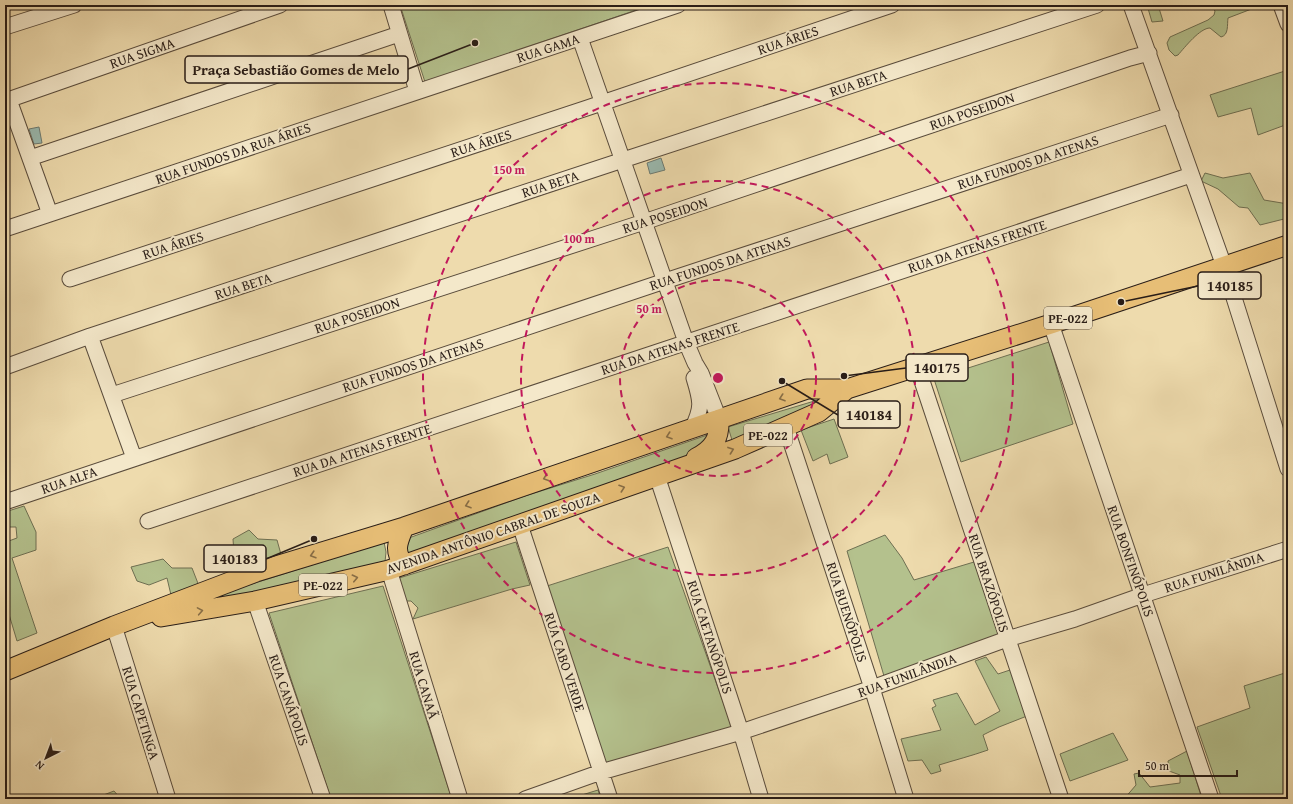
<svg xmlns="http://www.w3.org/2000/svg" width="1293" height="804" font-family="'Gentium Book Plus',serif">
	<rect width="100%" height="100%" fill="#eedbad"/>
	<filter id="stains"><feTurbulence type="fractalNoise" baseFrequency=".005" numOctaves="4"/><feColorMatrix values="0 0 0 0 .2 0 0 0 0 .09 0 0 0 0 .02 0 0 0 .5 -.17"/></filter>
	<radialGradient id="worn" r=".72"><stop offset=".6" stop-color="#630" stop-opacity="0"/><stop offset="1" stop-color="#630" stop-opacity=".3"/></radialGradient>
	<path fill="#b4c18d" stroke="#6e6f52" d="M400 5H651L425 82Z
		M1147 5H1158L1163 21 1152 22Z
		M1211 5H1262L1228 18C1227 25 1229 35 1221 37L1210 28C1200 28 1185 47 1178 55L1175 56 1169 50 1167 43 1170 37 1208 20 1214 15 1215 11Z
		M1288 70V124L1258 135 1251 108 1218 117 1210 95Z
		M1205 173 1223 178 1250 173 1264 200 1288 204V218L1260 225 1248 208 1239 207 1218 189 1201 181Z
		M1049 342 1073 424 961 462 934 379Z
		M831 396 822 404 732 440 728 427Z
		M834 419 848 457 830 464 827 454 813 461 801 430Z
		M713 433 710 442 680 461 409 553 404 548 406 539 525 496 595 474Z
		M24 506 36 532V550L12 558 37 633 17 641 5 601V539L6 542 17 538 16 527H6L5 512Z
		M249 530 258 539 277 540 282 558 228 575 222 563 234 554 233 539Z
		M885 535 902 558 914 580 974 562 1001 636 884 676 847 551Z
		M384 542 386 552 385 562 313 581 170 610Z
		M516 542 530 585 512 589 413 619 418 608 411 601H405L396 579Z
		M668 547 733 730 605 764 547 586Z
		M163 559 172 568H192L199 586 171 595 167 578 149 585 137 581 131 567Z
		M383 586 452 799H331L269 613Z
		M986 657 998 674 1013 669 1027 716 999 727 983 735 988 750C971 756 955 760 939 765L941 771 931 774 922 760 908 761 901 739 941 730 932 708 936 706 933 700 957 693 975 725 1000 711 975 661Z
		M1288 672V799H1222L1197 727 1250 708 1244 686Z
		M1113 733 1128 760 1070 781 1060 754Z
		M1187 751 1202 799H1124L1136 785 1134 774 1139 773 1150 787 1180 783V775L1169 771 1168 761Z
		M598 790 601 799H569Z
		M114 791 121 799H93Z"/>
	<path fill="#9abab0" stroke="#6d7b73" d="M39 127 42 143 34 144 29 129Z
		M661 158 665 170 650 174 647 163Z"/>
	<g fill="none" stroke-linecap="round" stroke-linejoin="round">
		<defs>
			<path id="minor" d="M391 5 417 91
				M1131 5 1224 266 1288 469
				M1281 5 1288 24
				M5 27 74 5
				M580 38 686 342 695 363 701 373 719 419
				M9 100 50 214
				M5 101 280 5
				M30 158 399 34
				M5 229 678 5
				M70 279 587 108 892 5
				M1051 324 1211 799
				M90 336 134 458
				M917 366 1061 799
				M5 367 90 336 623 160 1097 5
				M112 395 644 222 1130 58 1149 53
				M786 427 872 688 906 799
				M692 429C703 407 701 401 694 378
				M657 476 741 732 761 799
				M5 502 665 281 1171 115
				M148 521 1191 175
				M520 525 610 799
				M389 570 460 799
				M255 601 323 799
				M114 626 168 799
				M525 799 601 772 741 732 872 688 1007 639 1075 619 1143 595 1288 549"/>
			<path id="major" d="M696 458C713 449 720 439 719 419
				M404 527C398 542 393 550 404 565
				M161 617 255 601 389 570 735 449 819 412 847 389
				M5 671 114 626 256 572 404 527 807 389H847L1051 324 1288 245"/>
		</defs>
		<use href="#minor" stroke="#5a4c3c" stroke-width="17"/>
		<use href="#major" stroke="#291d17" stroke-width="21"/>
		<use href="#minor" stroke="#f4e8ca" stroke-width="15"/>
		<use href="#major" stroke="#e7be76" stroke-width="19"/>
	</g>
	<defs><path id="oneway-chevron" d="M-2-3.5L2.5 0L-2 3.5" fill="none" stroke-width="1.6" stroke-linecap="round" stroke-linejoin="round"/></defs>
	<g stroke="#886e46">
		<use href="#oneway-chevron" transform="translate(782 398) rotate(161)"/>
		<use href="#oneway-chevron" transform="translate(669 436) rotate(161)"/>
		<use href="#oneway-chevron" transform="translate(731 450) rotate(-20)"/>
		<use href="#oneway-chevron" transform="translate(546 478) rotate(161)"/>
		<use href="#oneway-chevron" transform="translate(622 488) rotate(-19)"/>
		<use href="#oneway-chevron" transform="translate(468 505) rotate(161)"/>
		<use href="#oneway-chevron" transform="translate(313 555) rotate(163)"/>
		<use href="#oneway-chevron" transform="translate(355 578) rotate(-13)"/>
		<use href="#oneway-chevron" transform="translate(200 611) rotate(-10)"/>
	</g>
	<g fill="none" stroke="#c2185b" stroke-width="2" stroke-dasharray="7 5">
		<circle cx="718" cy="378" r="98"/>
		<circle cx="718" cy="378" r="197"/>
		<circle cx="718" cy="378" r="295"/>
	</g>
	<g text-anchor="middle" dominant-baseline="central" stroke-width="4" stroke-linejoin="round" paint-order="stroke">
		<g fill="#f4e8ca" stroke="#665a4d" stroke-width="1">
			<rect x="1044" y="307" width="48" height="22" rx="3"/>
			<rect x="744" y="424" width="48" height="22" rx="3"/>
			<rect x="299" y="574" width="48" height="22" rx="3"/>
		</g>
		<g font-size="13" font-weight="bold" fill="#291d17">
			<text x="1068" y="318">PE-022</text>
			<text x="768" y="435">PE-022</text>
			<text x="323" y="585">PE-022</text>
		</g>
		<g font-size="14" fill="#291d17" stroke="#f4e8ca">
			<text transform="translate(788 40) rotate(-19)">RUA ÁRIES</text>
			<text transform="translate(548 48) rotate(-18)">RUA GAMA</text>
			<text transform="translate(142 53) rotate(-19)">RUA SIGMA</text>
			<text transform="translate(858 83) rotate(-18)">RUA BETA</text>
			<text transform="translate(972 111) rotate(-19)">RUA POSEIDON</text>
			<text transform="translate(481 143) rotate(-18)">RUA ÁRIES</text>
			<text transform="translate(233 153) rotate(-19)">RUA FUNDOS DA RUA ÁRIES</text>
			<text transform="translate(1028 162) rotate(-18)">RUA FUNDOS DA ATENAS</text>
			<text transform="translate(550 184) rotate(-18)">RUA BETA</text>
			<text transform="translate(665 215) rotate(-18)">RUA POSEIDON</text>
			<text transform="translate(173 245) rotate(-18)">RUA ÁRIES</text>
			<text transform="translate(977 246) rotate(-18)">RUA DA ATENAS FRENTE</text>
			<text transform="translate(720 263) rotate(-18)">RUA FUNDOS DA ATENAS</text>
			<text transform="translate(243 286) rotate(-18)">RUA BETA</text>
			<text transform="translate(357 315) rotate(-18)">RUA POSEIDON</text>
			<text transform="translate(670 348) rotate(-18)">RUA DA ATENAS FRENTE</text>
			<text transform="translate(413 365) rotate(-18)">RUA FUNDOS DA ATENAS</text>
			<text transform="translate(362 450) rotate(-18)">RUA DA ATENAS FRENTE</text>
			<text transform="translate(69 480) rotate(-19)">RUA ALFA</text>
			<text transform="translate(493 533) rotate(-19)">AVENIDA ANTÔNIO CABRAL DE SOUZA</text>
			<text transform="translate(1131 561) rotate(71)">RUA BONFINÓPOLIS</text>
			<text transform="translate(1214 572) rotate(-18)">RUA FUNILÂNDIA</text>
			<text transform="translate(989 583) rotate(72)">RUA BRAZÓPOLIS</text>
			<text transform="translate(847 612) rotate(72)">RUA BUENÓPOLIS</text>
			<text transform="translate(710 637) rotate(72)">RUA CAETANÓPOLIS</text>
			<text transform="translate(565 662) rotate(72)">RUA CABO VERDE</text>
			<text transform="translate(907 675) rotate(-20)">RUA FUNILÂNDIA</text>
			<text transform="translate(424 685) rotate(73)">RUA CANAÃ</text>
			<text transform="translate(289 700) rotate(71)">RUA CANÁPOLIS</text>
			<text transform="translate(141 713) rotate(73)">RUA CAPETINGA</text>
		</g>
	</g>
	<circle cx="718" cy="378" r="6" fill="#c2185b" stroke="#f4e8ca" stroke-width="2"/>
	<g font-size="12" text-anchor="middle" font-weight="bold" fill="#c2185b" stroke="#f4e8ca" stroke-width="4" stroke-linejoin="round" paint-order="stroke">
		<text x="509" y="174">150 m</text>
		<text x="579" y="243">100 m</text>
		<text x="649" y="313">50 m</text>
	</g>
	<path fill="none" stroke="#291d17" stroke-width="1.5" d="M475 43L408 69M1121 302L1198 286M844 376L906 368M782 381L838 415M314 539L266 559"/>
	<g fill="#291d17" stroke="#f4e8ca" stroke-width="1.5">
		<circle cx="475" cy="43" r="4"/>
		<circle cx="1121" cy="302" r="4"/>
		<circle cx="844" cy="376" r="4"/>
		<circle cx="782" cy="381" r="4"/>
		<circle cx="314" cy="539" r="4"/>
	</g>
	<g fill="#f4e8ca" stroke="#291d17" stroke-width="1.5">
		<rect x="185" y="56" width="223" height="27" rx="4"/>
		<rect x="1198" y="272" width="63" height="27" rx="4"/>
		<rect x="906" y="354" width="62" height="27" rx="4"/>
		<rect x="838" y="401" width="62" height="27" rx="4"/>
		<rect x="204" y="545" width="62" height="27" rx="4"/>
	</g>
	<g font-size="15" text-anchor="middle" font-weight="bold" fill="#291d17">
		<text x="296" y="75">Praça Sebastião Gomes de Melo</text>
		<text x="1230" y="291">140185</text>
		<text x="937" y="373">140175</text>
		<text x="869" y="420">140184</text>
		<text x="235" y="564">140183</text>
	</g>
	<rect width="1293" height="804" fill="none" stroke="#eedbad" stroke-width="20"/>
	<rect x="6" y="6" width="1281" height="792" fill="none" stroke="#291d17" stroke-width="2"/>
	<rect x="10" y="10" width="1273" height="784" fill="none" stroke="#291d17"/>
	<g transform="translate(46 758) rotate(222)" stroke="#f4e8ca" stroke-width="3" paint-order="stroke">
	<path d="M0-3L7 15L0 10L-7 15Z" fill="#291d17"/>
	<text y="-6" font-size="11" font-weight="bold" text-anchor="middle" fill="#291d17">N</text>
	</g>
	<path d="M1139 770v6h98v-6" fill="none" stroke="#291d17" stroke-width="2"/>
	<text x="1145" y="770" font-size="12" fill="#291d17" stroke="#f4e8ca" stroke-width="3" paint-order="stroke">50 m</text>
	<rect width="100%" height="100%" filter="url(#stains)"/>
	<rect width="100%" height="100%" fill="url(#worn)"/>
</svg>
